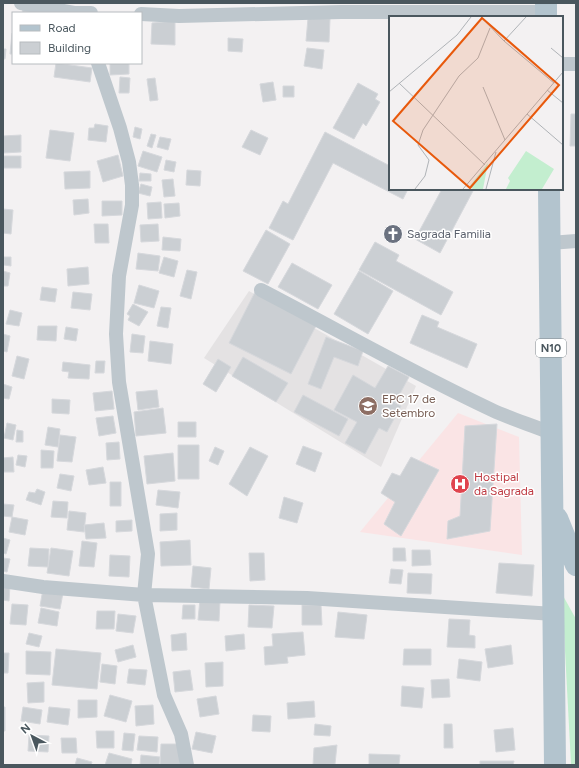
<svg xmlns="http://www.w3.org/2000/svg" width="579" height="768" font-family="Figtree,sans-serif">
	<rect width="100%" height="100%" fill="#f3f1f2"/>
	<path fill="#e4e2e3" d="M249 291 416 386 381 467 204 358Z"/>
	<path fill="#fae4e5" d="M458 413 519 437 522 555 360 532Z"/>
	<path fill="#c3eecf" d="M562 594 576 619V764H571Z"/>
	<path fill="#cbcfd3" stroke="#d6d8dc" d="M23 9 41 13H22Z
		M308 18 330 19 329 42 306 41Z
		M175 21V45L151 44 152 23Z
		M12 33H13V54H10Z
		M228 38 243 39 242 52 228 51Z
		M307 48 324 50 322 69 304 66Z
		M3 49H6L5 59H3Z
		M56 63 92 68 90 82 54 77Z
		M110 63H129V74L110 75Z
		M120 77 130 78 129 93H119Z
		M155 78 158 100 150 101 147 79Z
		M273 82 276 100 263 102 260 84Z
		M358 83 378 94 375 99 380 102 366 126 363 123 354 139 333 128Z
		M283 86H294V97H283Z
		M571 114H576V146H570Z
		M95 124 108 126 106 142 88 140 89 128H94Z
		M135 127 142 129 140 139 133 137Z
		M50 130 74 133 70 161 46 158Z
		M251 130 268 138 260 155 242 147Z
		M325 132 390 166V189H408L403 199 333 163 293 240 269 228 283 201 288 204Z
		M151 134 156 135 152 148 147 146Z
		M21 135V152L3 153V136Z
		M160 137 171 139 168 150 157 147Z
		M143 151 162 157 157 172 138 166Z
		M118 155 123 176 103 182 97 161Z
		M3 156H21V168H3Z
		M166 160 176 162 174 172 164 170Z
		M187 170 201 171 200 186 186 185Z
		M90 171V188L65 189 64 172Z
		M140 173 151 174V181H139Z
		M173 179 175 196 164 197 162 180Z
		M141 184 152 187 150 196 138 193Z
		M442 189H474L440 253 415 239Z
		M88 199 89 213 74 215 73 200Z
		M102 201H122V215L102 216Z
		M161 202 162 218 148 219 147 203Z
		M179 203 180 216 165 218 164 204Z
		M3 209 13 210 11 234 3 233Z
		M94 224H108L109 243H95Z
		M158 224 159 241 141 242 140 225Z
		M266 230 290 244 268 284 243 271Z
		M163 237 181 239 180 251 162 250Z
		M375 242 399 255 396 261 453 292 441 315 359 270Z
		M138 253 160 256 158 271 136 269Z
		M4 257H11V266L4 265Z
		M164 257 178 261 174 277 159 273Z
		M292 263 332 285 318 309 278 287Z
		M88 267 89 284 68 286 67 269Z
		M187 270 197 272 191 299 180 296Z
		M3 271 10 273 8 286H3V288Z
		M359 271 393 291 368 334 334 314Z
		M139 285 159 291 154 308 134 303Z
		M42 287 57 289 55 302 40 300Z
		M73 292 92 294 90 310 71 308Z
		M255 292 317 324 291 374 229 343Z
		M133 304 148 312 139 326 128 320 130 316 127 314Z
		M161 307 171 308 168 328 157 326Z
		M10 310 22 313 19 326 6 324Z
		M422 315 439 322 437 327 477 344 467 368 410 343Z
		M38 326H57L56 341 37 340Z
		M66 327 78 329 76 341 64 339Z
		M3 334 10 336 7 352 3 351Z
		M132 334 145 336 143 353 130 352Z
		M326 337 363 351 358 366 334 357 321 389 308 384Z
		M150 341 173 344 171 364 148 361Z
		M17 356 29 359 24 379 12 376Z
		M243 357 288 383 276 402 232 376Z
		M218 359 231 367 216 392 203 384Z
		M96 361H105L104 373H95Z
		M63 362 90 365 89 379 68 378 69 372 62 371Z
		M388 366 409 377 395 403 401 406 387 432 379 428 365 454 345 443 357 422 334 410 353 375 375 388Z
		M3 384 12 387 9 399 3 398Z
		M157 390 159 407 138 410 136 392Z
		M112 391 114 409 95 411 93 393Z
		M303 395 348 419 339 436 294 412Z
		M52 399 70 400 69 414 52 413Z
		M163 408 166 433 136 436 134 412Z
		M113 416 116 433 99 436 96 418Z
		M178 422H196V437H178Z
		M7 423 16 425 13 440 4 438Z
		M497 424 490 531 447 539 448 521 460 516 465 426Z
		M48 427 60 429 58 447 45 445Z
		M17 430 23 431V442H16Z
		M60 435 76 437 72 462 57 461Z
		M119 442 120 459 107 460 106 443Z
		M178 445H199V479H178Z
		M303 446 322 453 315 472 296 464Z
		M215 447 224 451 218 465 209 461Z
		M250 447 268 456 247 496 229 484Z
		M41 450 54 451 53 468H41Z
		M173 453 175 481 147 484 144 456Z
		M18 455 27 456 25 467 16 465Z
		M13 457 14 472H3V458Z
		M411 457 439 470 401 536 384 524 395 502 381 493 392 473 400 476Z
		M103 467 106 483 89 485 86 470Z
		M60 474 74 476 71 491 57 488Z
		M110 482H121V506H110Z
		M37 489 45 492 41 505 26 500 29 492 35 493Z
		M158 490 180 492 178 508 156 505Z
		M284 497 303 503 297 523 279 518Z
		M53 501 68 502 67 518 51 517Z
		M3 504 14 505 12 517 3 516Z
		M69 511 86 513 84 532 67 530Z
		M177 513V530L160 531V514Z
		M12 517 28 520 25 535 9 532Z
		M132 520V531L116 532V521Z
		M104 523 106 538 86 539 84 525Z
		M3 538 10 540 6 554 3 553Z
		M190 540 191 565 161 566 160 542Z
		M82 541 97 543 94 567 79 566Z
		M30 548 49 549 48 567 28 566Z
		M51 548 73 551 69 576 47 573Z
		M393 548H405L406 561H393Z
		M412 550H430L431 565 412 566Z
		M249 553H264L265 580 250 581Z
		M110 555 130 556 129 577 109 576Z
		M3 558 10 559 7 572 3 571Z
		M499 563 534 565 532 596 496 593Z
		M193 566 211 568 209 589 191 587Z
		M391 569 403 570 401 584 389 583Z
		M408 573 432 574 431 594 407 593Z
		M3 584 10 585 9 601 3 600Z
		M43 589 63 593 60 609 40 606Z
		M200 599 220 601 219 621 198 620Z
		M12 604 28 605 26 625 10 624Z
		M183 605H195V619H182Z
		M249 605 274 606 272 628 248 627Z
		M302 605H321L322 625H302Z
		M41 608 59 612 57 626 38 623Z
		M97 611H115L114 629H96Z
		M338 612 367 615 364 639 335 637Z
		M118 614 136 616 133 633 116 631Z
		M449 619 470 620 469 635 475 636V648L447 647Z
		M303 632 305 655 287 657 288 663 265 665 264 647 273 646 272 634Z
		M29 633 42 636 39 647 26 644Z
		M186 633 187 650 172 651 171 635Z
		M244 634 245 649 226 651 225 636Z
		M133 645 136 657 118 662 115 650Z
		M511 645 513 664 488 668 485 649Z
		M56 649 101 653 97 689 52 685Z
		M404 649H431V665H403Z
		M26 651 51 652 50 675 26 674Z
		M3 653H9L8 673H3Z
		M459 659 482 662 480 681 457 678Z
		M223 662V686L206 687 205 663Z
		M102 664 117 666 115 684 100 682Z
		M129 669 147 670 145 685 127 683Z
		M190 670 193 690 175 692 173 672Z
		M449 679 450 697 432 698 431 680Z
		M44 682V702L28 703 27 683Z
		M402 686 424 688 422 708 401 706Z
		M110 695 132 701 126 722 104 716Z
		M216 696 219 714 200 717 197 699Z
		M78 700H97V717L78 718Z
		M314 701 315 717 288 719 287 703Z
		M153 705 154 724 136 726 135 706Z
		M3 707H5V731H3Z
		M23 707 42 710 40 724 21 721Z
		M49 707 70 709 68 725 47 722Z
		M253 715 271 716 270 732 252 731Z
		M315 724 331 726 330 736 314 735Z
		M444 724H452L453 748H444Z
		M513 728 515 750 496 752 494 730Z
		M96 731H114V748H97Z
		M196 732 216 736 212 753 192 749Z
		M124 733 135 734 133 751 122 750Z
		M29 735 49 736 48 752 28 751Z
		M139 736 158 737 157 752 137 750Z
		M61 738H76L77 753H62Z
		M161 744H181L180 765H160Z
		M337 745 335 764 313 765 314 748Z
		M109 753 132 759 131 765H105Z
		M369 754 400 755 399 765H369Z
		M141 755 160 757 159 765H140Z
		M77 758 92 762 91 765H75Z
		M480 761H514L513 765H480Z"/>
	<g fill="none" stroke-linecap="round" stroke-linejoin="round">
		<path stroke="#bec7cd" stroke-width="14" d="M21 3 74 13H91
			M141 14 179 16 341 12H546
			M98 63 120 128 129 162 132 185V205L119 276 116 334 119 382 148 554 144 595 164 695 181 734 187 765
			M562 64H576
			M550 243 576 241
			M261 290C338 330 413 373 492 410 511 419 532 425 551 433
			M3 581 43 587 144 595 307 598 554 614"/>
		<path stroke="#b3c4ce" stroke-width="22" d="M546 17V3
			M549 189 555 765
			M557 518 576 565"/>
	</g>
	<defs>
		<symbol id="church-disc" viewBox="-11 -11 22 22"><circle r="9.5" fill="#6b7280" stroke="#fff"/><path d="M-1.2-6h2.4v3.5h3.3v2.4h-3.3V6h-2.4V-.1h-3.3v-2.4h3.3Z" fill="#fff"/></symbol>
		<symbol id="school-disc" viewBox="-11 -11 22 22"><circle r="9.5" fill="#8d6e63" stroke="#fff"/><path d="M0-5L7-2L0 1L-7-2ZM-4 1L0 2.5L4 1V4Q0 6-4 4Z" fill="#fff"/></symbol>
		<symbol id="hospital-disc" viewBox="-11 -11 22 22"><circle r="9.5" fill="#e0444e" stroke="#fff"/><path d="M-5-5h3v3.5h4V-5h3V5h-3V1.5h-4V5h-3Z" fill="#fff"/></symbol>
	</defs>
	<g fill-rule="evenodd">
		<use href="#church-disc" x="382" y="223" width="22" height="22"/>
		<use href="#school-disc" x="357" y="395" width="22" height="22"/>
		<use href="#hospital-disc" x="449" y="473" width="22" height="22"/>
	</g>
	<g text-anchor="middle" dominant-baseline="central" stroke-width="3" stroke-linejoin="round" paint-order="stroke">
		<rect fill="#fff" stroke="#80898e" stroke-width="1" x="536" y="339" width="30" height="18" rx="3"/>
		<g font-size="11" font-weight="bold" fill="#4a575e">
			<text x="551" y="348">N10</text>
		</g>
		<g font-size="12" fill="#5b616d" stroke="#fff" text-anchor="start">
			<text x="407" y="234">Sagrada Familia</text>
		</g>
		<g font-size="12" fill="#785e54" stroke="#fff" text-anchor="start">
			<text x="382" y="399">EPC 17 de<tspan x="382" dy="14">Setembro</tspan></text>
		</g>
		<g font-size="12" fill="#be3a42" stroke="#fff" text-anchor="start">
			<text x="474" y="477">Hostipal<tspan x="474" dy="14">da Sagrada</tspan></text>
		</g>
	</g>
	<g transform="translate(389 16)">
		<rect width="174" height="174" fill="#f3f1f2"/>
		<path d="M137 135 165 153 153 173H117L121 165 119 162ZM99 147 94 173H84L80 171Z" fill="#c3eecf"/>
		<path fill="none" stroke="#afb3b7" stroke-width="1" d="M92 1 115 25 165 67M115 25 137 1M162 32 174 42M10 67 96 149M94 71 116 124M158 74 174 87M0 76 68 19 82 1M138 98 174 129M26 173 36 160 40 144 29 129 34 114 70 60 89 42 101 12M74 173 174 56M97 173 107 136"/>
		<path fill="#e8590c" fill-opacity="0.15" stroke="#e8590c" stroke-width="2" d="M93 2 170 69 81 172 4 105Z"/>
		<rect width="174" height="174" fill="none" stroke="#4a575e" stroke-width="2"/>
	</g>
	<rect width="579" height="768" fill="none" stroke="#4a575e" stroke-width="8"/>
	<rect x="12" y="12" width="130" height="52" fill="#ffffff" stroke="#b7bcbf"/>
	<rect x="20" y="25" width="20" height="6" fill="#b3c4ce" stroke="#b7bcbf"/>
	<text x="48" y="32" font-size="12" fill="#4a575e">Road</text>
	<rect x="20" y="42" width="20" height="12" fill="#cbcfd3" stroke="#b7bcbf"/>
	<text x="48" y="52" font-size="12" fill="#4a575e">Building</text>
	<g transform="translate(32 736) rotate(319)" stroke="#ffffff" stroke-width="3" paint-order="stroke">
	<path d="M0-3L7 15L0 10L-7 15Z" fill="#4a575e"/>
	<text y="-6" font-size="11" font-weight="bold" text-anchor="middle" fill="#4a575e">N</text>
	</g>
</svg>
